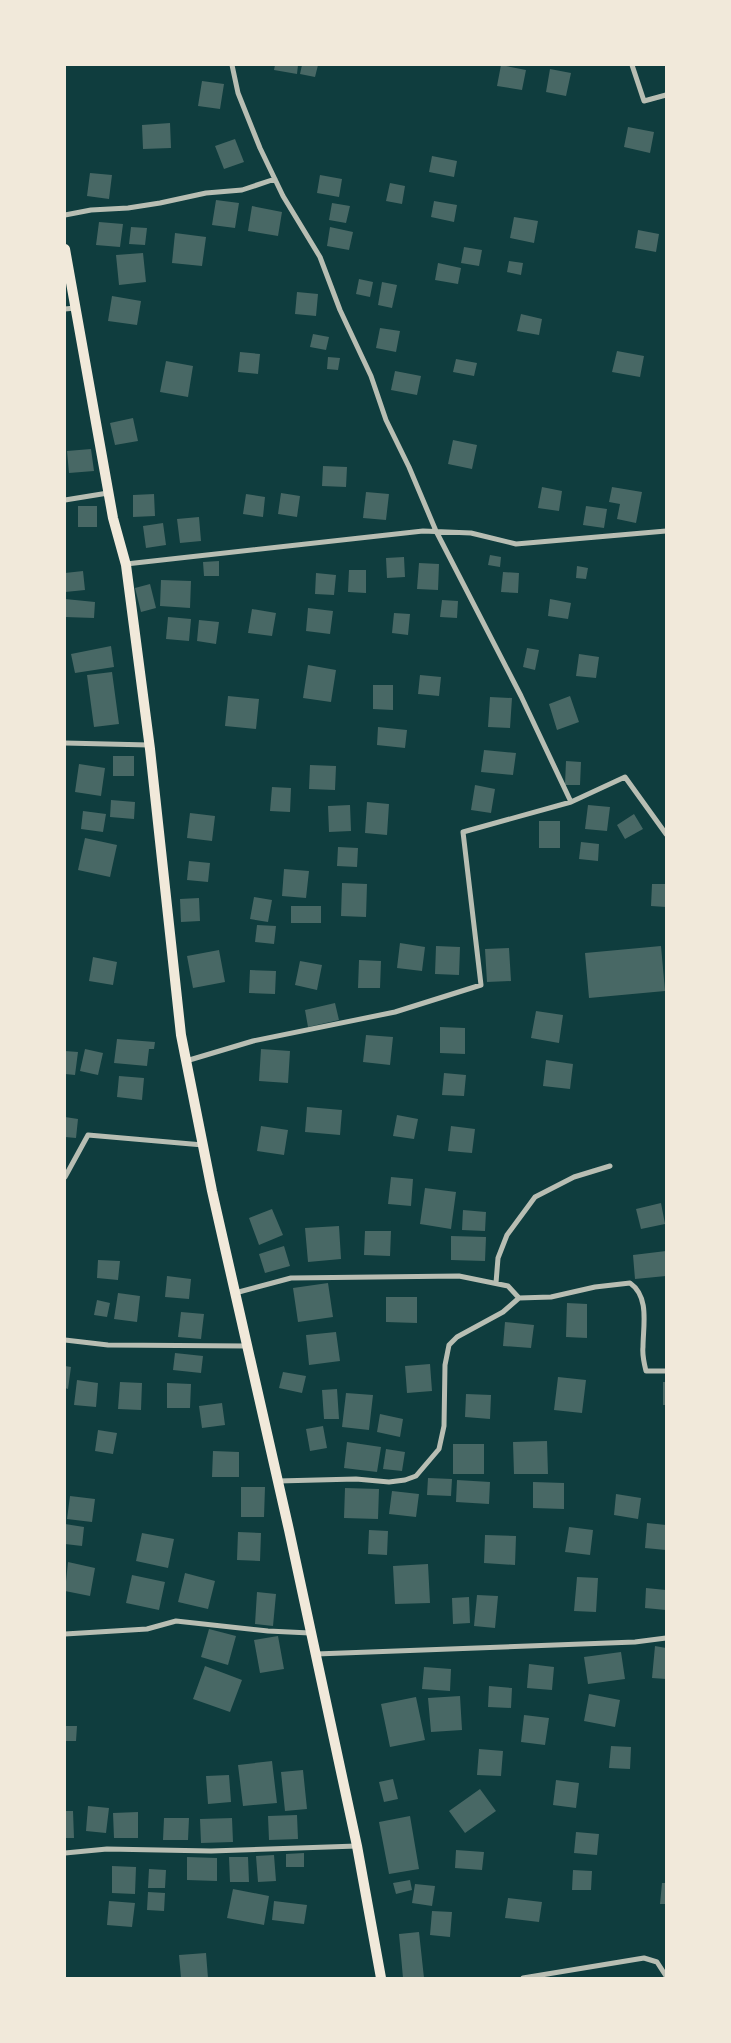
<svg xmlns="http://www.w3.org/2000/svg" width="731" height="2043" font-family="'DejaVu Sans',sans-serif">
	<rect width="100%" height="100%" fill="#0f3d3e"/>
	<path fill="#486865" d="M275 65H298L297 74 274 70Z
		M302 65H318L315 77 300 74Z
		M501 65 526 70 522 90 497 86Z
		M550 69 571 73 566 96 546 92Z
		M202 81 224 84 220 109 198 106Z
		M170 123 171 148 143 149 142 125Z
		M628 127 654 132 650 153 624 147Z
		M235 139 244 162 224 169 215 146Z
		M432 156 457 161 454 177 429 172Z
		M90 173 112 175 109 199 87 196Z
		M320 175 342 179 339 197 317 193Z
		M390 183 405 186 402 204 386 201Z
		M216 200 239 203 235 228 212 225Z
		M434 201 457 205 454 222 431 217Z
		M332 203 350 206 346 223 329 220Z
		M252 206 282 212 278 236 248 231Z
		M514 217 538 221 534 243 510 238Z
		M99 222 123 224 120 247 96 245Z
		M131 227 147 228 145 245 129 244Z
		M330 227 353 232 349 250 327 246Z
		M638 230 659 234 656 252 635 248Z
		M175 233 206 237 202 266 172 263Z
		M464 247 482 250 479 266 461 263Z
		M143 253 146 282 119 285 116 255Z
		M509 261 523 263 521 275 507 272Z
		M438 263 461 268 458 284 435 280Z
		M359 279 373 282 370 297 356 294Z
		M382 282 397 285 392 308 378 305Z
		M297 292 318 294 316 316 295 314Z
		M112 296 141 301 137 325 108 321Z
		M521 314 542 319 539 335 517 331Z
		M380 328 400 331 396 352 376 348Z
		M313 334 329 337 326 350 310 347Z
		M617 351 644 356 640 377 612 372Z
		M240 352 260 354 258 374 238 372Z
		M328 357 340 358 338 370 327 369Z
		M456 359 477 363 474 376 453 372Z
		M166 361 193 366 188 397 160 392Z
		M395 371 421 376 417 395 391 390Z
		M133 418 138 441 115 445 110 423Z
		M453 440 477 445 472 469 448 464Z
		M91 449 94 471 69 473 67 451Z
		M323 466 347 467 346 487 322 486Z
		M542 487 562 491 559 511 538 508Z
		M612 487 642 492 636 523 617 519 620 504 609 502Z
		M366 492 389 494 386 520 363 518Z
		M281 493 300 496 297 517 278 514Z
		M154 494 155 516 133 517V495Z
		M246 494 265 497 263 517 243 514Z
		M78 506H97V527H78Z
		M586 506 607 509 604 528 583 525Z
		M199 517 201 541 180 543 177 519Z
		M163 523 166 545 146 548 143 526Z
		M490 555 501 557 500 567 488 565Z
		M404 557 405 577 387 578 386 558Z
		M219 561V576H204L203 562Z
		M419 563 439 564 438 590 417 589Z
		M577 566 588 568 586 579 576 578Z
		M349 570H366V593L348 592Z
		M83 571 85 590 65 592V573Z
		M503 572 519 573 518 593 501 592Z
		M316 573 336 575 334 595 315 594Z
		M161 580 191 581 190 608 160 606Z
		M150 584 156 608 141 612 135 588Z
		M65 599 95 602 94 618 65 617Z
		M550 599 571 603 568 619 548 616Z
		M442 600 458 601 457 618 440 617Z
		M308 608 333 611 330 634 306 631Z
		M252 609 276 613 272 636 248 633Z
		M394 613 410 614 408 635 392 633Z
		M168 617 191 619 189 641 166 639Z
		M199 620 219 622 216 644 197 641Z
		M111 646 114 667 75 673 71 654Z
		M527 648 539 650 535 670 523 667Z
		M579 654 599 657 596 678 576 676Z
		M308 665 336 670 331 702 303 698Z
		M112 672 119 724 94 727 87 675Z
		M420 675 441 677 439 696 418 694Z
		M373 685H393V710L373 709Z
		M228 696 259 699 256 729 225 726Z
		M570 696 579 722 557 730 549 704Z
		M490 697 512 698 510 728 488 727Z
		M378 727 407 730 405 748 377 745Z
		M484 750 516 753 513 775 481 772Z
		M113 756H134V776H113Z
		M566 761 581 762 580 785H565Z
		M79 764 105 768 101 796 75 792Z
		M310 765 336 766 335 790 309 789Z
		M475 785 495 789 491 813 471 810Z
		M272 787 291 788 290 812 270 811Z
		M111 800 135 802 134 819 110 817Z
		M367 802 389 804 387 835 365 833Z
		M350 805 351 831 329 832 328 806Z
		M588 805 610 807 607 831 585 829Z
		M83 811 106 814 103 832 81 829Z
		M190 813 215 816 212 841 187 838Z
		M634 814 643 829 625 839 617 825Z
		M539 821H560V848H539Z
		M85 838 117 845 110 877 78 870Z
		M581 842 599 844 598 861 579 859Z
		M338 847 358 848 357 867 337 866Z
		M189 861 210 863 208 882 187 880Z
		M284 869 309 871 306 898 282 896Z
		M342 883 367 884 366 917 341 916Z
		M652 884H666V907L651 906Z
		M254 897 272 900 268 922 250 919Z
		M199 898 200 921 181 922 180 899Z
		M291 906H321V923H291Z
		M257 925 276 926 274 944 255 942Z
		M400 943 425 947 422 971 397 968Z
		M436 946 460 947 459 975 435 974Z
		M661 946 665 991 589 998 585 953Z
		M509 948 511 981 487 982 485 949Z
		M219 950 225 982 193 988 187 956Z
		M93 957 117 962 113 985 89 981Z
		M359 960 381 961 380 988H358Z
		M300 961 322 965 317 990 295 985Z
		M250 970 276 971 275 994 249 993Z
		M335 1003 339 1020 308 1027 305 1010Z
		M536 1011 563 1015 559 1043 531 1038Z
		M440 1027 465 1028V1054L440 1053Z
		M366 1035 393 1037 390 1065 363 1062Z
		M117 1039 155 1042 154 1049H149L147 1066 114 1063Z
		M85 1049 103 1053 98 1075 80 1071Z
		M261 1049 290 1051 288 1083 259 1081Z
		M65 1051 78 1052 75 1075 65 1074Z
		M546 1060 573 1064 570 1089 543 1086Z
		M444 1073 466 1075 464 1096 442 1095Z
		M119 1076 144 1078 142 1100 117 1097Z
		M307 1107 342 1110 340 1135 305 1132Z
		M397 1115 418 1119 414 1139 393 1136Z
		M65 1117 78 1119 76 1138 65 1137Z
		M261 1126 288 1130 284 1155 257 1151Z
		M451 1126 475 1129 472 1153 448 1151Z
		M391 1177 413 1179 411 1206 388 1204Z
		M425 1188 456 1192 451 1229 420 1224Z
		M661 1203 665 1224 641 1229 636 1209Z
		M272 1209 283 1235 259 1245 249 1218Z
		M463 1210 486 1212 485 1231 462 1230Z
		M339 1226 341 1259 308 1262 305 1228Z
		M365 1231H391L390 1256 364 1255Z
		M451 1236 486 1237 485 1261 451 1260Z
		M284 1246 290 1266 265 1273 259 1254Z
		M666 1251V1276L635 1279 633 1255Z
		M98 1260 120 1261 118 1280 97 1278Z
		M167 1276 191 1279 189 1299 165 1297Z
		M328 1283 333 1317 298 1322 293 1288Z
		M118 1293 140 1296 137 1322 114 1319Z
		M386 1297H417V1323L386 1322Z
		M97 1300 110 1303 107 1317 94 1315Z
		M567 1303 587 1304V1338L566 1337Z
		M181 1312 204 1314 201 1339 178 1337Z
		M505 1322 534 1325 531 1348 503 1346Z
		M336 1332 340 1361 309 1365 306 1335Z
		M175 1353 203 1356 201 1373 173 1370Z
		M430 1364 432 1391 407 1393 405 1366Z
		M65 1366 71 1367 68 1389 65 1388Z
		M283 1372 306 1376 302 1393 279 1388Z
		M558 1377 586 1380 582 1413 554 1410Z
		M77 1380 98 1383 96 1407 74 1405Z
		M120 1382 142 1383 141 1410 118 1409Z
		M663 1382H666V1405H663Z
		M167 1383 191 1384 190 1408H167Z
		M337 1389 339 1419H324L322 1390Z
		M346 1393 373 1395 369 1430 342 1427Z
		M466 1394 491 1395 490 1419 465 1417Z
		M222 1403 225 1425 202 1428 199 1406Z
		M380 1414 403 1419 400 1437 377 1432Z
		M323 1426 327 1448 310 1451 306 1429Z
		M98 1430 117 1433 113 1454 95 1451Z
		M547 1441 548 1474H514L513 1442Z
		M347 1442 381 1447 377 1472 344 1468Z
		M453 1444H484V1474H453Z
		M386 1449 405 1452 402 1471 383 1469Z
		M213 1451 239 1452V1477H212Z
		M428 1478 452 1479 451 1496 427 1495Z
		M457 1480 490 1482 489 1504 456 1502Z
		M533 1482 564 1483V1509L533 1508Z
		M241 1487H265L264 1517H241Z
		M345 1488 379 1489 378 1519 344 1518Z
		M392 1491 419 1494 416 1517 389 1514Z
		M616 1494 641 1498 638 1519 614 1515Z
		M70 1496 95 1499 92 1522 67 1519Z
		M647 1523 666 1525V1550L645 1548Z
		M65 1524 84 1527 82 1546 65 1544Z
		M569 1527 593 1530 590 1555 565 1552Z
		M369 1530 388 1531 387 1555 368 1554Z
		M238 1532 261 1533 260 1561 237 1560Z
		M142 1533 174 1539 168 1568 136 1561Z
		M485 1535 516 1536 515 1565 484 1563Z
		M68 1562 95 1568 90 1596 65 1591Z
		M428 1564 430 1603 395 1604 393 1566Z
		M185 1573 215 1581 208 1609 178 1602Z
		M132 1575 165 1582 159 1610 126 1603Z
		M577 1577 598 1578 596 1612 574 1611Z
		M646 1588 666 1590V1610L645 1608Z
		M257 1592 276 1594 273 1626 255 1624Z
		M477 1595 498 1596 495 1628 474 1626Z
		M469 1597 470 1623 453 1624 452 1598Z
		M209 1629 236 1636 228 1665 201 1657Z
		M278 1636 284 1669 260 1673 254 1640Z
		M655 1646 666 1648V1679L652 1678Z
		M621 1652 625 1679 588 1684 584 1657Z
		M529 1664 554 1667 552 1690 527 1688Z
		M205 1666 242 1680 230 1712 193 1699Z
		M424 1667 451 1669 450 1691 422 1689Z
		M489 1686 512 1688 511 1708 488 1707Z
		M589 1694 620 1700 615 1727 584 1721Z
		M460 1696 462 1730 431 1732 428 1698Z
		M416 1697 425 1740 390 1747 381 1704Z
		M524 1715 549 1718 545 1745 521 1742Z
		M65 1726H77L76 1741H65Z
		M611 1746 631 1747 630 1769 609 1768Z
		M479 1749 503 1751 501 1776 477 1775Z
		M272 1761 277 1803 243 1806 238 1765Z
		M303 1770 307 1809 285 1811 281 1772Z
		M229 1775 231 1802 208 1804 206 1776Z
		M393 1779 398 1799 384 1802 379 1782Z
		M556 1780 579 1783 576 1808 553 1805Z
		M480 1789 496 1811 465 1833 449 1811Z
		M88 1806 109 1808 106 1833 86 1831Z
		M65 1811H73L74 1838H65Z
		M138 1812V1838H114L113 1813Z
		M297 1815 298 1839 269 1840 268 1816Z
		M410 1816 419 1869 389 1874 379 1822Z
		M164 1818H189L188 1840H163Z
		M232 1818 233 1842 201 1843 200 1819Z
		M576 1832 599 1834 597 1855 574 1853Z
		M456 1850 484 1852 482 1870 455 1868Z
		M304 1853V1867H286V1854Z
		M274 1855 276 1881 258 1882 256 1856Z
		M187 1857 217 1858V1881L187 1880Z
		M229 1857H248L249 1882H230Z
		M112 1866 136 1867 135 1894 112 1893Z
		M149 1869 166 1870 165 1888H148Z
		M573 1870 592 1871 591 1890H572Z
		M410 1880 412 1890 396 1894 393 1883Z
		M662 1883H666V1904H660Z
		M415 1884 435 1886 432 1906 412 1903Z
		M233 1889 269 1896 264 1925 227 1918Z
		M148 1892 165 1893 164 1911 147 1910Z
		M508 1898 542 1902 539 1922 505 1918Z
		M109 1901 135 1903 132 1927 107 1925Z
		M274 1901 307 1905 304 1924 272 1920Z
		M432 1911 452 1912 450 1937 430 1935Z
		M419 1932 424 1978H403L399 1934Z
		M206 1953 208 1978H181L179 1955Z"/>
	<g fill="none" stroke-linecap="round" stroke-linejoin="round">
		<path stroke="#b8beb3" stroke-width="5" d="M232 65 238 93 260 148 283 196 320 257 340 310 371 376 386 420 409 467 436 531 521 696 571 802 625 777 666 834
			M632 65 644 101 666 95
			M65 215 91 210 128 208 160 203 206 193 242 190 275 179
			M65 309 75 308
			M65 500 108 493
			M126 564 423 531 471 533 516 544 666 531
			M65 743 149 745
			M186 1061 253 1041 395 1012 481 985 463 832 571 802
			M65 1177 88 1135 203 1145
			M496 1283 498 1258 507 1235 535 1197 574 1177 610 1166
			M235 1293 291 1278 459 1276 508 1286 519 1298
			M65 1340 108 1345 247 1346
			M278 1481 356 1479 389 1482 405 1480 416 1476 439 1449 444 1426 445 1365 449 1345 457 1337 503 1312 519 1298 551 1297 595 1287 630 1283C650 1297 643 1326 643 1347 642 1355 644 1363 646 1371H666
			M65 1634 147 1629 176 1621 268 1631 310 1633
			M316 1654 635 1642 666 1638
			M65 1853 107 1849 211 1851 357 1846
			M523 1978 644 1958 657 1962 666 1976"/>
		<path stroke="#f1e9da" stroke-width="10" d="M65 249 113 518 126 565 150 749 181 1035 212 1191 289 1530 357 1846 381 1978"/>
	</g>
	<rect width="731" height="2043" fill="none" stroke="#f1e9da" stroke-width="132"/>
</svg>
